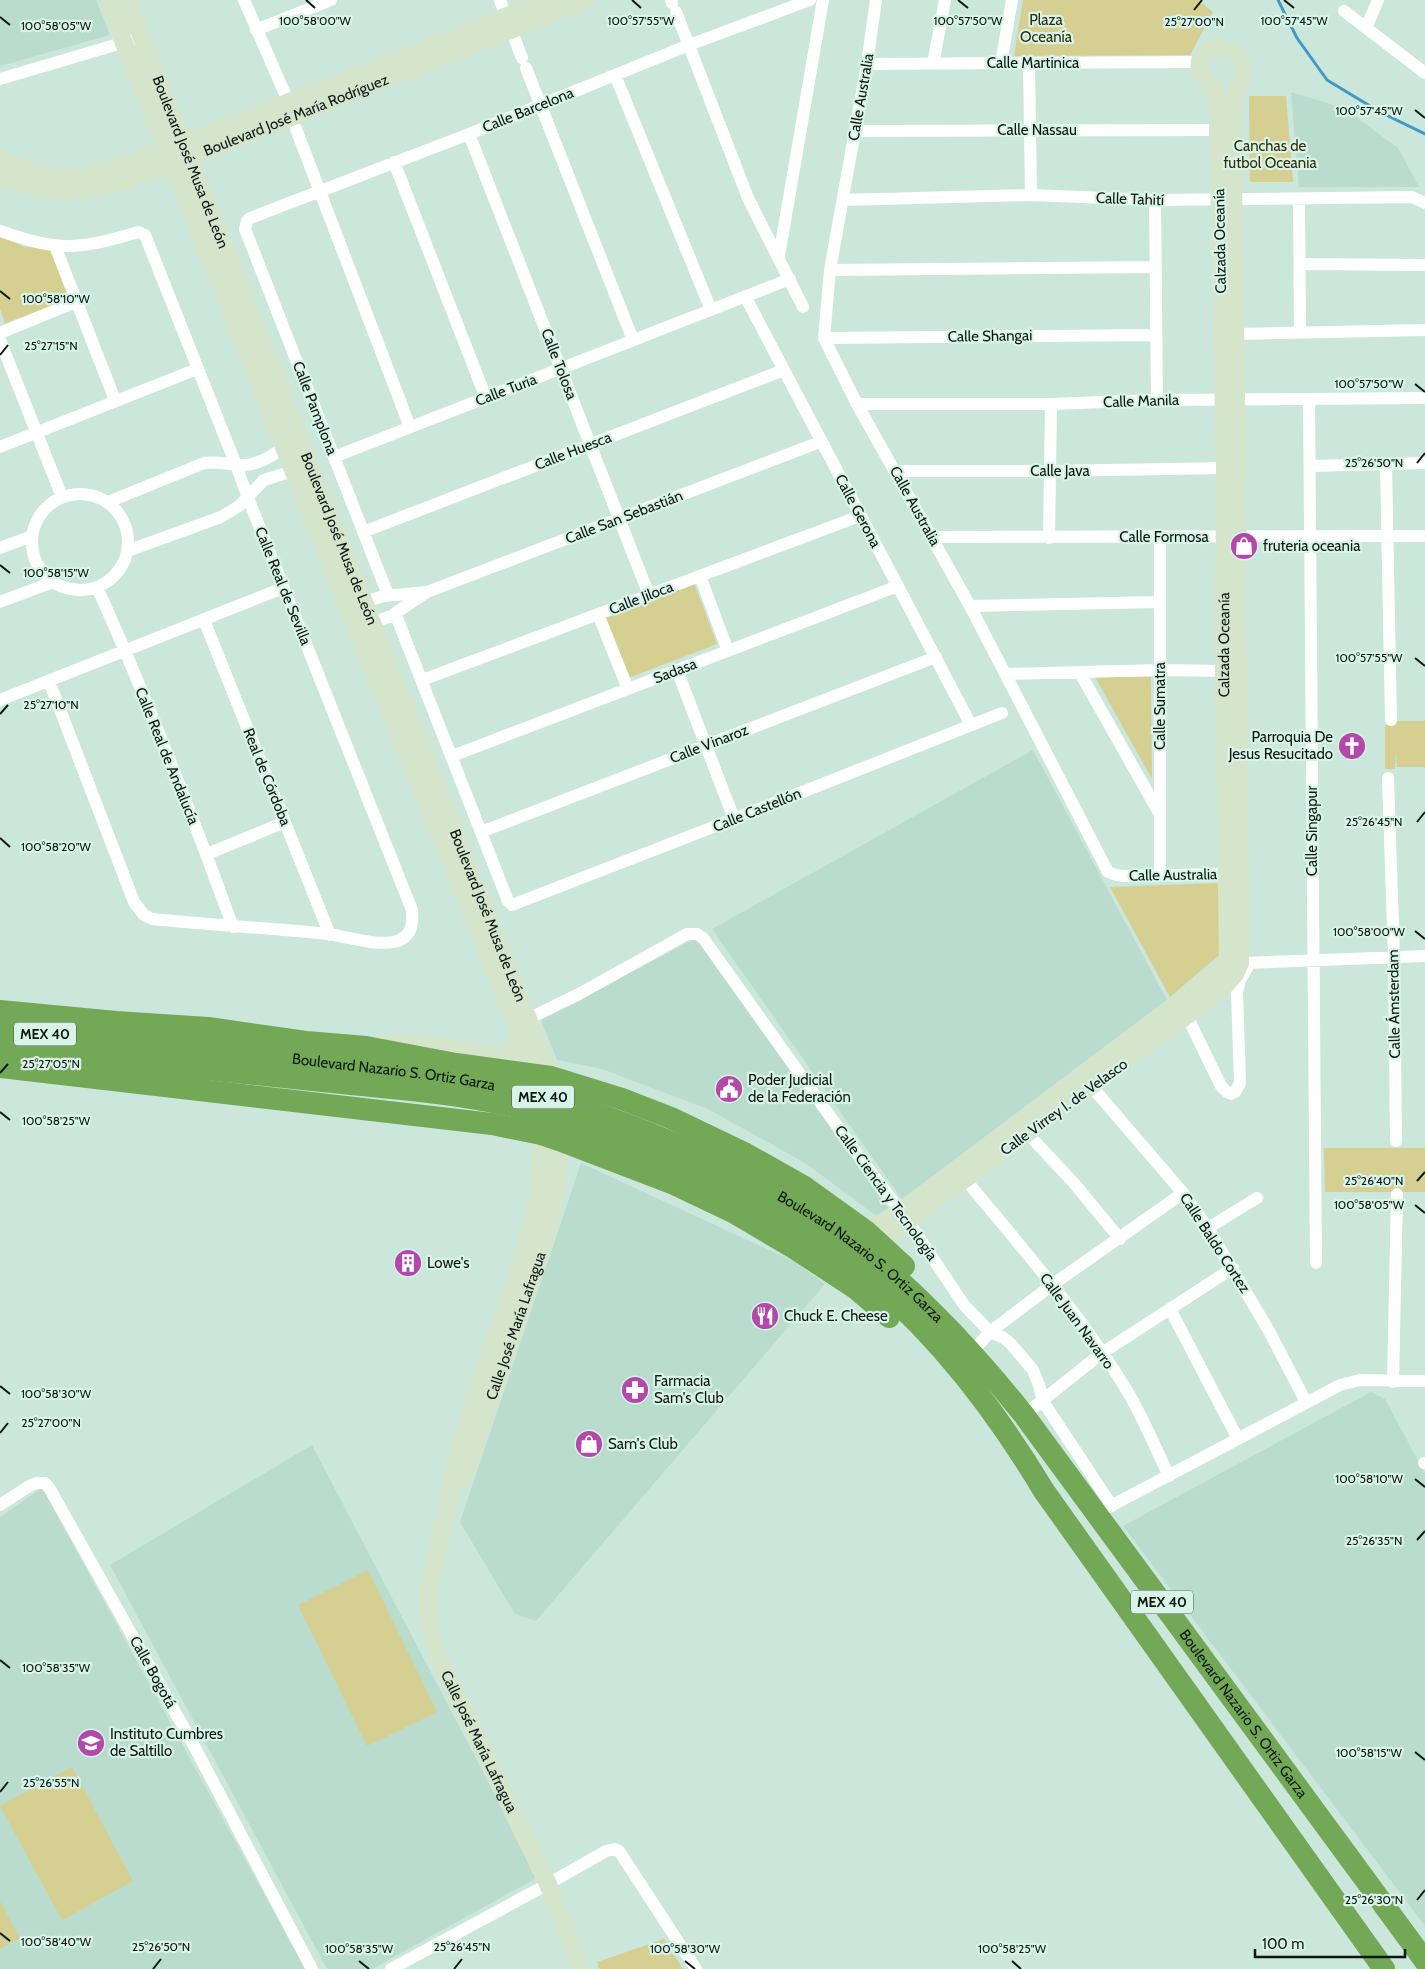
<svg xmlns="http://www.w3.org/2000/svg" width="1425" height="1969" font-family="Cabin,sans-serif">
	<rect width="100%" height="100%" fill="#cbe6db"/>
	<path fill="#badcce" d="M0 0H96L110 35 0 66Z
		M1291 92 1333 105 1356 117 1398 148 1419 187H1299Z
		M1033 750 1167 1000 903 1201 712 929Z
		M696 938 888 1208 878 1217 805 1163 708 1109 602 1069 557 1060 541 1020Z
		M581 1163 795 1262 825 1284 536 1621 515 1614 460 1522Z
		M1371 1392 1385 1399 1425 1474V1926L1123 1526Z
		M312 1445 538 1877 372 1969H327L110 1565Z
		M42 1488 305 1969H0V1517Z"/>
	<path fill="#d5cf91" d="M1023 0H1198L1213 12 1190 55 1014 56Z
		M1249 96H1286L1293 182H1250Z
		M0 236 25 247 52 249 72 299 5 323 0 309Z
		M694 583 717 644 628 678 605 617Z
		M1095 677H1151L1152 779Z
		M1396 721H1425V767H1397L1396 753 1395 769H1385V725H1396Z
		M1223 883 1225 950 1170 997 1110 887Z
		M1324 1148H1425V1192H1325Z
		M368 1570 437 1712 367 1746 298 1605Z
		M72 1767 133 1881 62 1920 0 1806Z
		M0 1901 20 1938 0 1949Z
		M664 1939 683 1969H599L597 1962Z"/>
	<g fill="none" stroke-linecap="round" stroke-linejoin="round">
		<path stroke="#4199c6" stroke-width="3" d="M1278 0 1297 38 1327 80 1380 112 1425 134"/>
		<path stroke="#fff" stroke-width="12" d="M244 0 292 110
			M500 0 522 58
			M671 0 672 3
			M876 0 867 64 830 270 824 338 857 404 970 606 1108 872 1116 875 1124 876 1226 874
			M1344 11 1425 73
			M676 12 748 198 803 307
			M1366 28 1378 0
			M256 30 331 0
			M1001 63 1012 0
			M1029 63 1031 195
			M867 64 1200 62
			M933 64 945 0
			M526 68 633 340
			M615 75 711 310
			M0 79 132 40
			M296 129 410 427
			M855 131 1218 130
			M469 134 649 595
			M394 162 486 398
			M1299 199 1300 333
			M843 200 1031 195 1155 200 1412 197 1425 203
			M1155 200 1157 400
			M0 231C17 237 35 243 53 245 81 249 111 240 138 232L145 235 236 465 248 498 412 910C413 921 412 935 400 940 381 948 349 937 328 934 270 928 211 925 152 919L144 915 134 902 49 681
			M55 246 115 400
			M779 256 823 0
			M1300 264 1425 265
			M830 270 1156 267
			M745 296 971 725
			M0 333 78 301
			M1236 334 1425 330
			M824 338 1156 335
			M0 340 62 497
			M1309 399 1316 1263
			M857 404H1051L1157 400 1425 398
			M0 447 197 369
			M334 457 790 279
			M1386 464 1391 720
			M1310 466 1425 463
			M896 471H1049L1225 468
			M32 542a48 48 0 1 1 96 0a48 48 0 1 1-96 0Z
			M108 502 204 463C219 461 230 465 244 465 259 465 272 455 284 448
			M363 532 784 370
			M1160 536V875
			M932 537 1425 536
			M1049 538 1051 404
			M0 548 32 536
			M127 551 221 517 239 506 264 480 293 471
			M700 576 728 651
			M97 587C147 698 191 812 233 927
			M388 595 245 229 247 221 250 218 469 134 689 45 810 0
			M0 602 53 582
			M364 602 384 596 427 592
			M970 606 1160 602
			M395 613 508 901 512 905 734 819 1002 713
			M598 614 628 689
			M204 620 330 935
			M372 623 391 616 427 592 820 442
			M677 670 734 819
			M1080 673 1158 811
			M1005 674 1160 670 1232 671
			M422 680 860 516
			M0 700 283 588
			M452 756 898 586
			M1388 778 1394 956 1396 1141
			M481 832 936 657
			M207 854 285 822
			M1243 963 1425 956
			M1183 1008 1221 1086 1227 1092 1231 1094 1235 1092 1240 1083 1237 992 1240 980 1250 963
			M528 1019 579 994 687 934H697L703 938 852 1147 908 1221 964 1305 990 1332 1004 1338 1011 1344 1033 1370 1040 1388 1042 1400 1112 1506
			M1086 1080 1183 1193 1208 1228 1269 1331 1306 1402
			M1027 1133 1073 1182 1120 1239
			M965 1179C1022 1248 1083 1317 1129 1394 1144 1420 1156 1449 1169 1476
			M1208 1228 1257 1198
			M1170 1309 1238 1439
			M972 1352 990 1332 1052 1285 1183 1193
			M1393 1382 1397 1194
			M1024 1415 1102 1353 1233 1268
			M1424 1463H1425
			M0 1505 31 1485 37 1483H45L50 1489 193 1744 312 1969
			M1105 1509 1340 1385 1360 1380 1425 1381
			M391 1969 548 1884 606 1851 615 1849 619 1851 696 1969"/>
		<g stroke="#d5e5cc" stroke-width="18">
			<path d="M107 0 358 634 519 1031 534 1085"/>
			<path id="s1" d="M127 0C267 360 411 717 551 1077L552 1087"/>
			<path d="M0 159 45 175 63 177H82L103 172 183 144 548 0"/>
			<path id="s2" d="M0 176 32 188 66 193 111 185 188 158 586 0"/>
			<path d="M380 1045C422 1039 462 1052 503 1056 514 1053 515 1041 519 1031"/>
			<path id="s3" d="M540 1123 541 1134 538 1199 514 1286 477 1388 450 1487 448 1504 428 1592 429 1624 437 1655 548 1884 581 1969"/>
			<path id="s4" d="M867 1232 901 1211 1179 1002 1215 975 1228 961 1224 671 1225 468 1218 130C1218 119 1219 105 1216 95 1212 83 1196 76 1200 61 1206 41 1236 46 1242 63 1247 78 1233 93 1232 108L1238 536 1240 963 1235 974 1220 991 908 1221 880 1244"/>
			<path id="s5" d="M463 1481 550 1226C555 1197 562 1160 558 1130"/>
		</g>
		<g stroke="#72a856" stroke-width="22">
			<path d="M0 1011 116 1022 208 1028 306 1042 366 1047 456 1064 551 1077 622 1099 671 1118 746 1154 803 1186 867 1232 904 1266"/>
			<path id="s6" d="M0 1030C53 1035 106 1038 159 1043 210 1048 261 1055 312 1061 367 1068 422 1072 476 1082 560 1097 642 1127 719 1164 763 1186 807 1209 847 1238 915 1288 972 1350 1024 1415L1425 1961"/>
			<path d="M0 1048C107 1058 214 1069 322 1081 387 1088 453 1092 517 1107 565 1119 613 1138 658 1157 713 1180 769 1205 818 1239 912 1302 986 1394 1044 1491L1384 1969"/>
			<path d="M0 1067 492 1124 541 1134 559 1140 674 1184 733 1212 794 1248 855 1288 889 1317"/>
		</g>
	</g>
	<path fill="none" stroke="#0d1713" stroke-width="2" d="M306 0 315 8M632 0 641 8M958 0 968 8M1284 0 1294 8M1194 10 1202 0M0 17 10 25M1415 110 1425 118M0 291 10 299M0 355 8 345M1415 384 1425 392M1417 463 1425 453M0 565 10 573M1415 658 1425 666M0 714 8 705M1417 822 1425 812M0 838 10 847M1415 931 1425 939M0 1073 8 1064M0 1112 10 1120M1417 1181 1425 1172M1415 1205 1425 1213M0 1386 10 1394M0 1433 8 1423M1415 1479 1425 1487M1417 1540 1425 1531M0 1660 10 1668M1415 1752 1425 1760M0 1792 8 1782M1417 1900 1425 1890M0 1933 10 1941M359 1961 369 1969M685 1961 695 1969M1012 1961 1021 1969M153 1969 161 1959M454 1969 462 1959"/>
	<defs>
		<symbol id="shop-disc" viewBox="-11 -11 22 22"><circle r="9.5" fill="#b248a9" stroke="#d8f3e8"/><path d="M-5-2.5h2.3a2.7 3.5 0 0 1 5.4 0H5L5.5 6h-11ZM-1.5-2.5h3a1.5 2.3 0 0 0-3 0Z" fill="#fff"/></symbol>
		<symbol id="church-disc" viewBox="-11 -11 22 22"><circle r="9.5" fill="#b248a9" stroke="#d8f3e8"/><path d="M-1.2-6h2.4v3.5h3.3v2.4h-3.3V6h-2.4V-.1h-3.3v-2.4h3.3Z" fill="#fff"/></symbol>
		<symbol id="civic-disc" viewBox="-11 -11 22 22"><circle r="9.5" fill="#b248a9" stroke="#d8f3e8"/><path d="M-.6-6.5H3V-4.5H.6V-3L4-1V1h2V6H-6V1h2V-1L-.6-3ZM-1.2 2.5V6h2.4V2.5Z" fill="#fff"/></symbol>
		<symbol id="building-disc" viewBox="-11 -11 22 22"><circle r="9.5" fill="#b248a9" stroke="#d8f3e8"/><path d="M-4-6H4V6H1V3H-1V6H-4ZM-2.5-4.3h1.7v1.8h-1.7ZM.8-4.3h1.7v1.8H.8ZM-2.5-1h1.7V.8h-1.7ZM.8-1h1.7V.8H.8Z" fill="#fff"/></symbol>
		<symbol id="restaurant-disc" viewBox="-11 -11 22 22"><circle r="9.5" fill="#b248a9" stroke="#d8f3e8"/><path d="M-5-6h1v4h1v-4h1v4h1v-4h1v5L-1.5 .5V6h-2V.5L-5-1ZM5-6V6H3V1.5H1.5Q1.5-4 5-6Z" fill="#fff"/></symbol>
		<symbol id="pharmacy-disc" viewBox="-11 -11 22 22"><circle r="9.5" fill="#b248a9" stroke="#d8f3e8"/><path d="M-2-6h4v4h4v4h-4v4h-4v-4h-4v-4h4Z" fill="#fff"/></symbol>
		<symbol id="school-disc" viewBox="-11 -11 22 22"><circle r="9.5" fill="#b248a9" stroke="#d8f3e8"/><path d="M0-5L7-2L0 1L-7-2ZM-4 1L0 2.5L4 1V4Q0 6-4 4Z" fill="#fff"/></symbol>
	</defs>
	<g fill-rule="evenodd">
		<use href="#shop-disc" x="1228" y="530" width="32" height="32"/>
		<use href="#church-disc" x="1336" y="730" width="32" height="32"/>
		<use href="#civic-disc" x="713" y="1073" width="32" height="32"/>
		<use href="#building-disc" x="392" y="1247" width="32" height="32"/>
		<use href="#restaurant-disc" x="749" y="1300" width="32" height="32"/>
		<use href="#pharmacy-disc" x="619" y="1374" width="32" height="32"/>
		<use href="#shop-disc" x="573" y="1428" width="32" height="32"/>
		<use href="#school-disc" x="75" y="1727" width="32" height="32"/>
	</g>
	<g text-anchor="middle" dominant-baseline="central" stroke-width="4.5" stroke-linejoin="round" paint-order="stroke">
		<g fill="#d8f3e8" stroke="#4a5953" stroke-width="1">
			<rect x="14" y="1022.5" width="62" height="23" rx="4"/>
			<rect x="512" y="1085.5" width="62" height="23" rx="4"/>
			<rect x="1131" y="1590.5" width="62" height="23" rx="4"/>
		</g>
		<g font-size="14" font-weight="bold" fill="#0d1713">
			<text x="45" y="1034">MEX 40</text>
			<text x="543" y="1097">MEX 40</text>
			<text x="1162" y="1602">MEX 40</text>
		</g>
		<g font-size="15" fill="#312d07" stroke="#d8f3e8">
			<text x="1046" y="20">Plaza<tspan x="1046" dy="17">Oceanía</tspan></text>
			<text x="1270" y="146">Canchas de<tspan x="1270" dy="17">futbol Oceania</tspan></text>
		</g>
		<g font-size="15" fill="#0d1713" stroke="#d8f3e8">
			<text x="1033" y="63">Calle Martinica</text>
			<text transform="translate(861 97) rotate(-80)">Calle Australia</text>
			<text transform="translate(528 110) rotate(-22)">Calle Barcelona</text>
			<text stroke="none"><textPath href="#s2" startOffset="312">Boulevard José María Rodríguez</textPath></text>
			<text x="1037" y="130">Calle Nassau</text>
			<text stroke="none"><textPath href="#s1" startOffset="174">Boulevard José Musa de León</textPath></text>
			<text transform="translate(1130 199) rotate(2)">Calle Tahití</text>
			<text transform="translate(1220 241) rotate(-91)">Calzada Oceanía</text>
			<text transform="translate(990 336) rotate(-1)">Calle Shangai</text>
			<text transform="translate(559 364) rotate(69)">Calle Tolosa</text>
			<text transform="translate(506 390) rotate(-21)">Calle Turia</text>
			<text transform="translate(1141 401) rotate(-2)">Calle Manila</text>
			<text transform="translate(315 408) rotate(69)">Calle Pamplona</text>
			<text transform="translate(573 451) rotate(-21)">Calle Huesca</text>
			<text x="1060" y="471">Calle Java</text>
			<text transform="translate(915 506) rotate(61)">Calle Australia</text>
			<text transform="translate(858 511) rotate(62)">Calle Gerona</text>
			<text transform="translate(624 517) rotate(-21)">Calle San Sebastián</text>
			<text x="1164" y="537">Calle Formosa</text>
			<text stroke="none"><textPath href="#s1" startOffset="579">Boulevard José Musa de León</textPath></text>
			<text transform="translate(283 586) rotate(68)">Calle Real de Sevilla</text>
			<text transform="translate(641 598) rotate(-21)">Calle Jiloca</text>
			<text stroke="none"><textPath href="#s4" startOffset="768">Calzada Oceanía</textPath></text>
			<text transform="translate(675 671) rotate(-21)">Sadasa</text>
			<text transform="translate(1160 706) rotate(-90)">Calle Sumatra</text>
			<text transform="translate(709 744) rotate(-21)">Calle Vinaroz</text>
			<text transform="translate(167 756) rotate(68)">Calle Real de Andalucía</text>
			<text transform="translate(267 777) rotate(68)">Real de Córdoba</text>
			<text transform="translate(757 810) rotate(-22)">Calle Castellón</text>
			<text transform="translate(1312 831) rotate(-90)">Calle Singapur</text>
			<text transform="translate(1173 875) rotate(-1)">Calle Australia</text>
			<text stroke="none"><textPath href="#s1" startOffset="984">Boulevard José Musa de León</textPath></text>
			<text transform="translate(1394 1004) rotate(-91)">Calle Ámsterdam</text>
			<text stroke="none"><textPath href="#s6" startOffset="396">Boulevard Nazario S. Ortiz Garza</textPath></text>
			<text transform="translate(1064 1107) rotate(-36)">Calle Virrey I. de Velasco</text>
			<text transform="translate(886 1193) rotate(54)">Calle Ciencia y Tecnología</text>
			<text transform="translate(1215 1243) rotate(57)">Calle Baldo Cortez</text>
			<text stroke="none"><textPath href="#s6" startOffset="906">Boulevard Nazario S. Ortiz Garza</textPath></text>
			<text transform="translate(1077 1321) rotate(54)">Calle Juan Navarro</text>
			<text stroke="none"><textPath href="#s5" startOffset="164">Calle José María Lafragua</textPath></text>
			<text transform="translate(153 1672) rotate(61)">Calle Bogotá</text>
			<text stroke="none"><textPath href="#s6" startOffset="1506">Boulevard Nazario S. Ortiz Garza</textPath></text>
			<text stroke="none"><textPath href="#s3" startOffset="645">Calle José María Lafragua</textPath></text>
		</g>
		<g font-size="15" fill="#0d1713" stroke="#d8f3e8" text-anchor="start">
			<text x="1263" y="546">fruteria oceania</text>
			<text x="1333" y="737" text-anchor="end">Parroquia De<tspan x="1333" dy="17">Jesus Resucitado</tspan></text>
			<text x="748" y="1080">Poder Judicial<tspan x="748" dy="17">de la Federación</tspan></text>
			<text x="427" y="1263">Lowe's</text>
			<text x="784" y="1316">Chuck E. Cheese</text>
			<text x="654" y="1381">Farmacia<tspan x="654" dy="17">Sam's Club</tspan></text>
			<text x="608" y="1444">Sam's Club</text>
			<text x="110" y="1734">Instituto Cumbres<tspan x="110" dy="17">de Saltillo</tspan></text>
		</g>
	</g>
	<g font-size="12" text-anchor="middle" fill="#0d1713" stroke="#d8f3e8" stroke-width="4.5" stroke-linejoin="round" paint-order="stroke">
		<text x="315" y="25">100°58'00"W</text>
		<text x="641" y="25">100°57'55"W</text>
		<text x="968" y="25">100°57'50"W</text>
		<text x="1294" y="25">100°57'45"W</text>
		<text x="1194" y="26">25°27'00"N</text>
		<text x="56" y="30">100°58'05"W</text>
		<text x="1369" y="115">100°57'45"W</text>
		<text x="56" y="303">100°58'10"W</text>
		<text x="51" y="350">25°27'15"N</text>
		<text x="1369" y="388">100°57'50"W</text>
		<text x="1374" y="467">25°26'50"N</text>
		<text x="56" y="577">100°58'15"W</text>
		<text x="1369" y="662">100°57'55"W</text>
		<text x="51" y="709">25°27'10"N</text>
		<text x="1374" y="826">25°26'45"N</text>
		<text x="56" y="851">100°58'20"W</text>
		<text x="1369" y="936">100°58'00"W</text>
		<text x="51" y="1068">25°27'05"N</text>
		<text x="56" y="1125">100°58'25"W</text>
		<text x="1374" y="1185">25°26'40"N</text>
		<text x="1369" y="1209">100°58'05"W</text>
		<text x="56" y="1398">100°58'30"W</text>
		<text x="51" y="1427">25°27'00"N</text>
		<text x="1369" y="1483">100°58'10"W</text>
		<text x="1374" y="1545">25°26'35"N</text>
		<text x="56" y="1672">100°58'35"W</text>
		<text x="1369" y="1757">100°58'15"W</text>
		<text x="51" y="1787">25°26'55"N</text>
		<text x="1374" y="1904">25°26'30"N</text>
		<text x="56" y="1946">100°58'40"W</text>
		<text x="161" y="1951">25°26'50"N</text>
		<text x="462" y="1951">25°26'45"N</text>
		<text x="359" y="1953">100°58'35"W</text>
		<text x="685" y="1953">100°58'30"W</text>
		<text x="1012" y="1953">100°58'25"W</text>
	</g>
	<path d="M1255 1949v8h150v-8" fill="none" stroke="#0d1713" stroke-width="2.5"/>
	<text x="1262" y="1949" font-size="15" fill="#0d1713" stroke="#d8f3e8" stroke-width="4" paint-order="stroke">100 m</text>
</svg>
